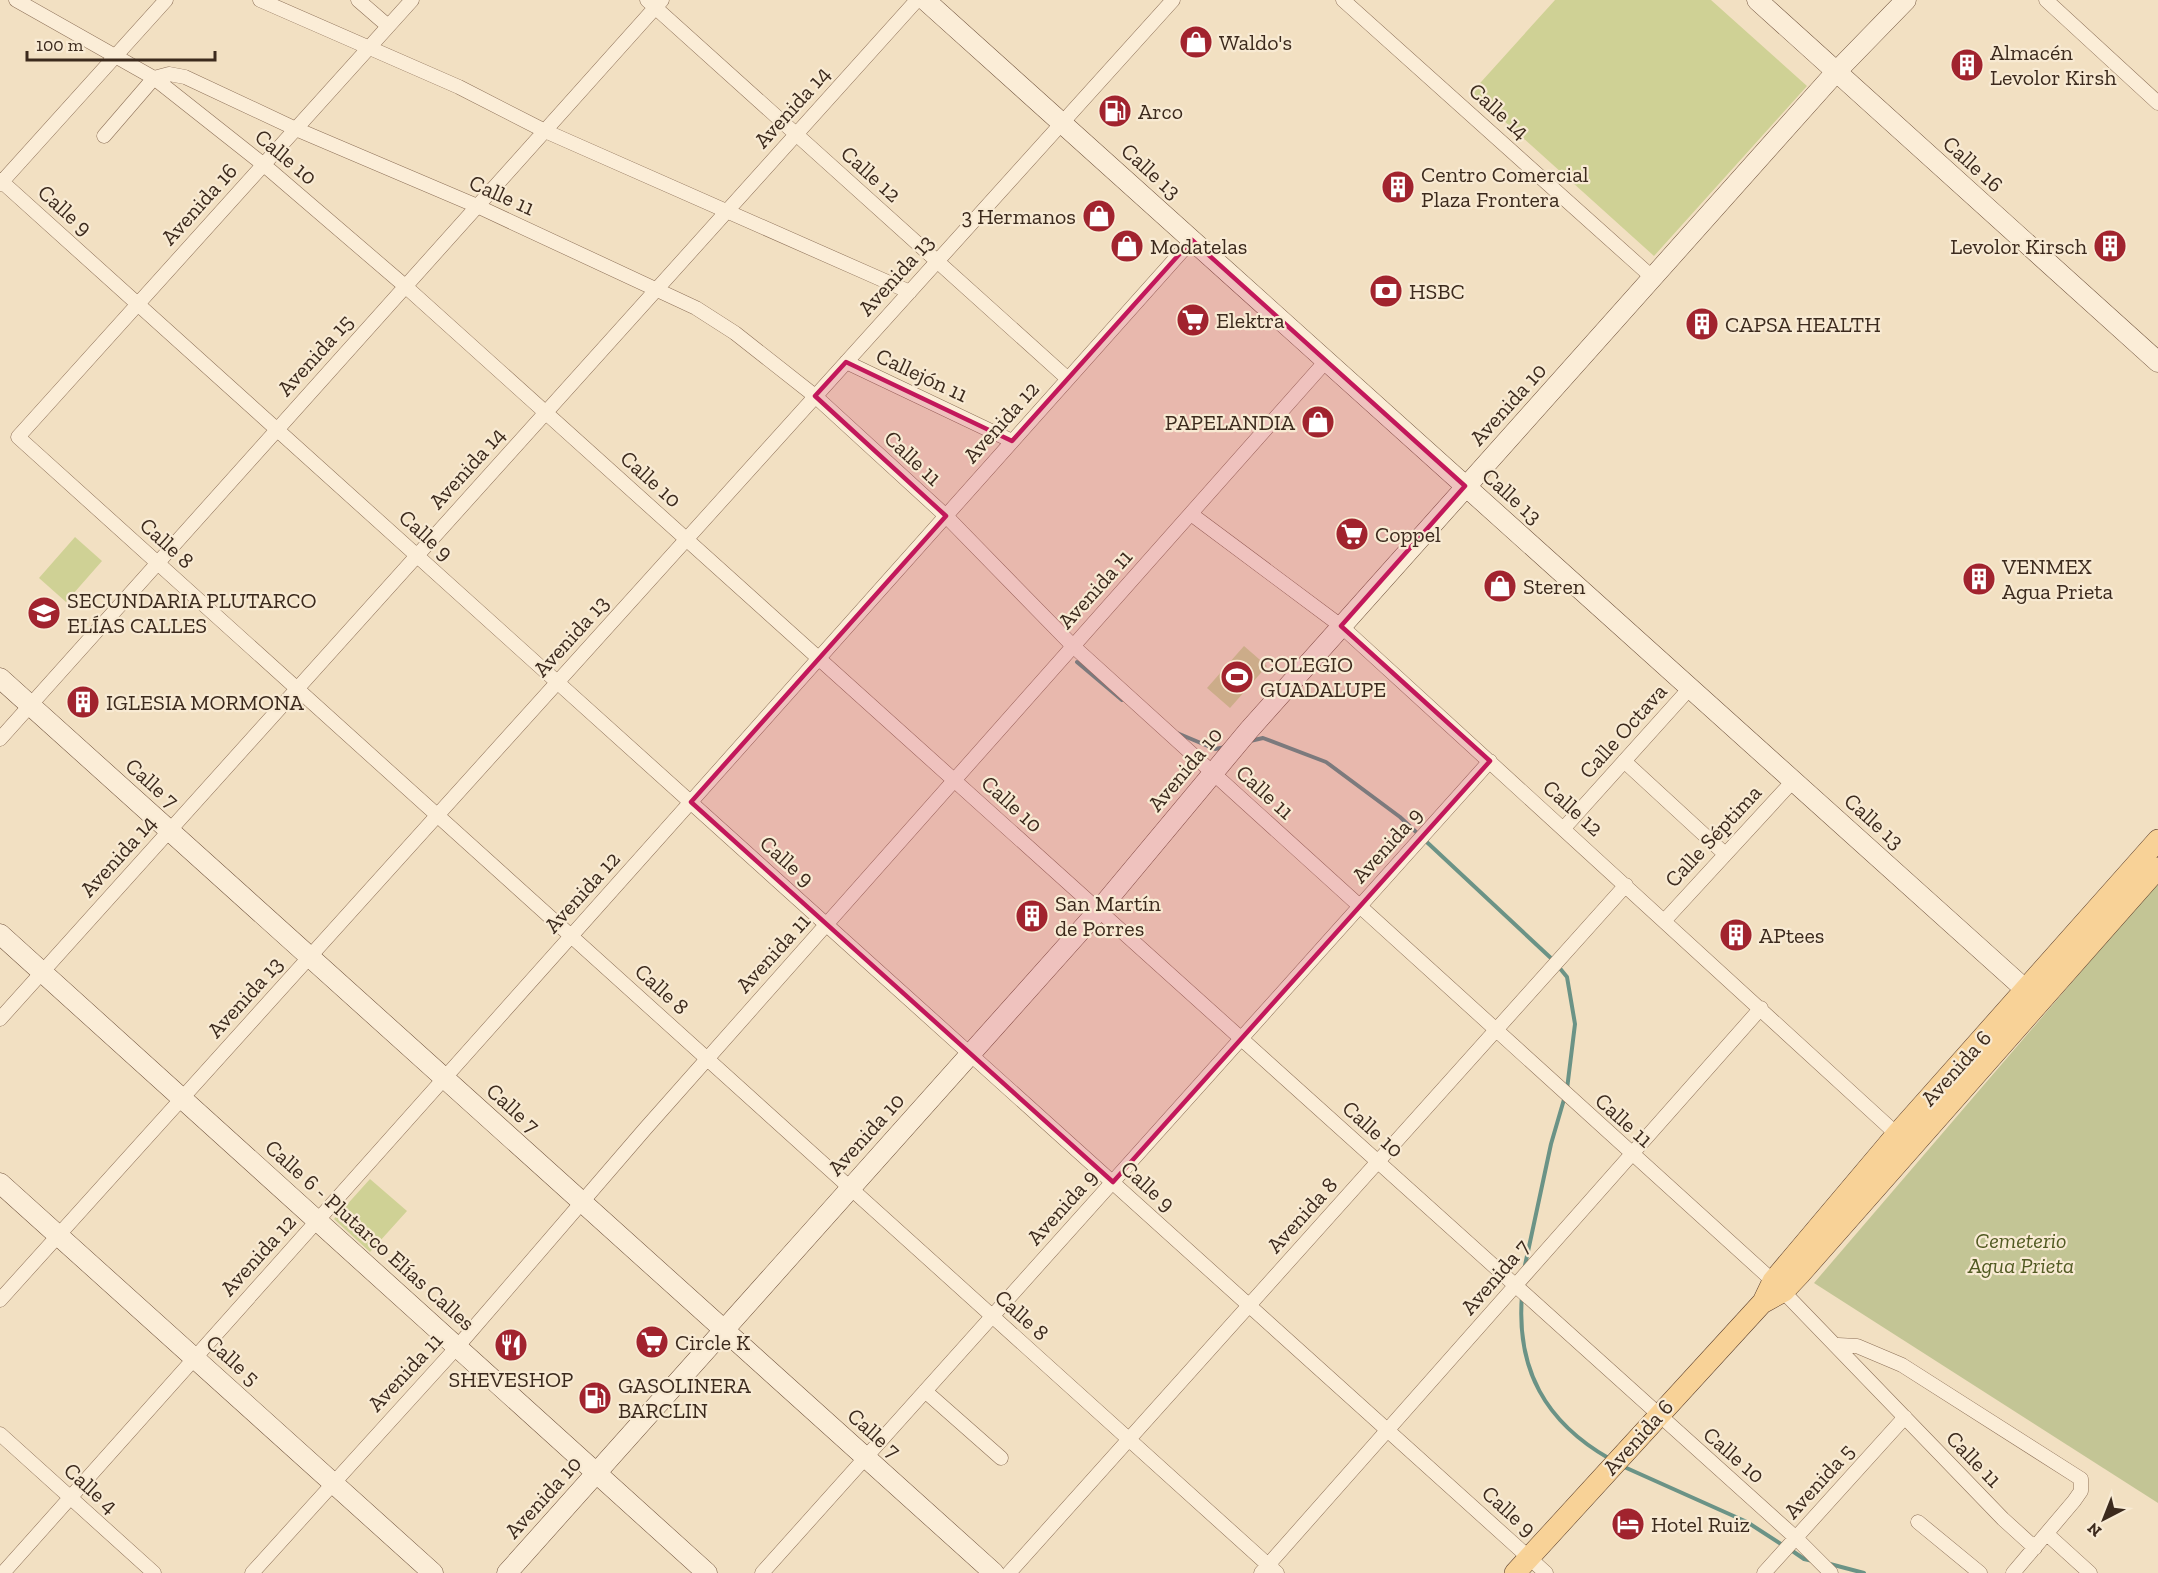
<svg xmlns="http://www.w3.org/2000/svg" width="2158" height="1573" font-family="'Zilla Slab',serif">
	<rect width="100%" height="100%" fill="#f2e0c2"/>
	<path fill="#cfd195" d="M1555 0H1711L1807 86 1654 256 1472 92Z
		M75 537 102 561 66 602 39 578Z
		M1244 646 1267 666 1230 708 1207 688Z
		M370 1179 407 1211 370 1252 334 1219Z"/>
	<path fill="#c3c595" d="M2158 882V1503L1814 1283Z"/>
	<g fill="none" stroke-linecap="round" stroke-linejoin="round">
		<path stroke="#6b9386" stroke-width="4" d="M1077 662 1122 700
			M1177 733 1215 749 1226 747
			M1250 741 1263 738 1326 762 1400 817 1553 960
			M1558 966 1567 977 1575 1024 1567 1089
			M1524 1270 1551 1144 1565 1096
			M1522 1295C1516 1369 1545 1422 1610 1459
			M1622 1466 1747 1522 1784 1546
			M1791 1550 1804 1559 1813 1561
			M1830 1564 1864 1573"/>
		<defs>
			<path id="street" d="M16 0 154 78 264 165 405 286 1796 1538 1831 1573
				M260 0 459 87 545 131 910 292
				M358 0 388 26
				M412 0 18 437 1277 1573
				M647 0 1068 379
				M1343 0 1653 278
				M2046 0 2158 103
				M104 136 154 78 169 74 185 77 296 129 477 206 696 308 735 333 815 396 946 516 1073 646 1773 1281 2003 1519 2035 1548
				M0 180 1546 1573
				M0 184 166 0
				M846 362 1012 441
				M1191 514 1341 626 1901 1138
				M0 739 662 0
				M1624 761 1725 854
				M1564 828 1690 688
				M1665 920 1793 781
				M0 1019 917 0
				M0 1300 1173 0
				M1838 1345 1857 1346 1902 1365 2081 1479V1491L2074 1501 2013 1573
				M925 1391 1001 1458
				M0 1434 154 1573
				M1918 1522 1980 1573
				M2047 1534 2090 1573
				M3 1573 1192 240
				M252 1573 458 1346 645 1129 1326 361
				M762 1573 1490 761
				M1009 1573 1626 885
				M1261 1573 1761 1008
				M1764 1573 1905 1417"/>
			<path id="secondary" d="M925 0 2037 1000
				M1757 0 2158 362
				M0 678 994 1573
				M0 934 707 1573
				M0 1183 433 1573
				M507 1573 1099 910 1249 730 1836 72 1906 0"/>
			<path id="primary" d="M1764 1302 1784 1291 1800 1274 2158 868
				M1515 1573 1763 1302 1773 1281 1896 1135 2158 840"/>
		</defs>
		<use href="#street" stroke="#8d7058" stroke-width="15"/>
		<use href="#secondary" stroke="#6f513b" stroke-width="21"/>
		<use href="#primary" stroke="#5b3e2c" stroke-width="22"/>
		<use href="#street" stroke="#fbedd7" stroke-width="14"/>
		<use href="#secondary" stroke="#fbedd7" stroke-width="20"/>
		<use href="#primary" stroke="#f8d297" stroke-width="21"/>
	</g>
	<path fill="#c2185b" fill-opacity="0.2" stroke="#c2185b" stroke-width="4.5" stroke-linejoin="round" d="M1192 240 1465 486 1341 626 1490 761 1113 1182 691 802 946 516 815 396 846 362 1012 441Z"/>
	<defs>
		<symbol id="shop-disc" viewBox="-11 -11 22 22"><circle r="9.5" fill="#a1232e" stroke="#f8ead3"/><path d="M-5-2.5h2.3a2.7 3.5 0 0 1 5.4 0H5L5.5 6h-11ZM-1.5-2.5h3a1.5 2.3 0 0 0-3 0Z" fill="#fff"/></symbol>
		<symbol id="building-disc" viewBox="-11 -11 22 22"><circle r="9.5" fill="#a1232e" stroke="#f8ead3"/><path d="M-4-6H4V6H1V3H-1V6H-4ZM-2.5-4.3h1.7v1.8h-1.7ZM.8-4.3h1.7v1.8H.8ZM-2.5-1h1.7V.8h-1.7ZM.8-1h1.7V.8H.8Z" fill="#fff"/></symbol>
		<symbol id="fuel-disc" viewBox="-11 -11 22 22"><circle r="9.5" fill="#a1232e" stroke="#f8ead3"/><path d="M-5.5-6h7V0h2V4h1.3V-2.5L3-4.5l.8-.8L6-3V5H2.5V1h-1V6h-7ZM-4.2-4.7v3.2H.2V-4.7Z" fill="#fff"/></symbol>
		<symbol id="bank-disc" viewBox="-11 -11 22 22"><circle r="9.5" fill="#a1232e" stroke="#f8ead3"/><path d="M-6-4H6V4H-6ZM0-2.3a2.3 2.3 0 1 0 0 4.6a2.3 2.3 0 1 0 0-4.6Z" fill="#fff"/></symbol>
		<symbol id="supermarket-disc" viewBox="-11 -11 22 22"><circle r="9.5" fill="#a1232e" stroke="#f8ead3"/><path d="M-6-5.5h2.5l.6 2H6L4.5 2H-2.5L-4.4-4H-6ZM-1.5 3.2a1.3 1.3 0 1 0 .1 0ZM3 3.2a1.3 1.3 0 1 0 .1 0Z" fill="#fff"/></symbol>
		<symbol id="school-disc" viewBox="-11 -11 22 22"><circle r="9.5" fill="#a1232e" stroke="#f8ead3"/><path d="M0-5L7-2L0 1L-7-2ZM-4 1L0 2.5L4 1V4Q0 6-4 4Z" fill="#fff"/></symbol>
		<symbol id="stadium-disc" viewBox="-11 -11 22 22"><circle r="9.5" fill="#a1232e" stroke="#f8ead3"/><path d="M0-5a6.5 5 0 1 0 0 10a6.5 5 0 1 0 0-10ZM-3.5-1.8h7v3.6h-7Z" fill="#fff"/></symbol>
		<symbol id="restaurant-disc" viewBox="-11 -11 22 22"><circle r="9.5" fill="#a1232e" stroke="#f8ead3"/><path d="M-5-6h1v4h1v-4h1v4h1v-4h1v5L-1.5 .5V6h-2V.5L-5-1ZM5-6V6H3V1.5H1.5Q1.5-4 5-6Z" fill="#fff"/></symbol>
		<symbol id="hotel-disc" viewBox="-11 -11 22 22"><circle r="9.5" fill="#a1232e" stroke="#f8ead3"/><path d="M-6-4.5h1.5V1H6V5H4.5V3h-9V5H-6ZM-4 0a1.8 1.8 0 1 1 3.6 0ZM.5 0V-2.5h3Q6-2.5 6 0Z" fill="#fff"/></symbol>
	</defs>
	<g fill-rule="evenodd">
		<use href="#shop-disc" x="1177" y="23" width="38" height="38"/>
		<use href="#building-disc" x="1948" y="46" width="38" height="38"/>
		<use href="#fuel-disc" x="1096" y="92" width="38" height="38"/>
		<use href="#building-disc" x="1379" y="168" width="38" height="38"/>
		<use href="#shop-disc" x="1080" y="197" width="38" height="38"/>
		<use href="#shop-disc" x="1108" y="227" width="38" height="38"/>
		<use href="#building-disc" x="2091" y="227" width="38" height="38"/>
		<use href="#bank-disc" x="1367" y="272" width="38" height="38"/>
		<use href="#supermarket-disc" x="1174" y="301" width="38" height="38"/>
		<use href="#building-disc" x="1683" y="305" width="38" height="38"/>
		<use href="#shop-disc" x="1299" y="403" width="38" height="38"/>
		<use href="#supermarket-disc" x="1333" y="515" width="38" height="38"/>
		<use href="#building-disc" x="1960" y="560" width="38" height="38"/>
		<use href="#shop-disc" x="1481" y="567" width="38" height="38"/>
		<use href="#school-disc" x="25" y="594" width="38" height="38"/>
		<use href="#stadium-disc" x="1218" y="658" width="38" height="38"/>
		<use href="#building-disc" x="64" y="683" width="38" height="38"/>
		<use href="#building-disc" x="1013" y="897" width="38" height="38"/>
		<use href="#building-disc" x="1717" y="916" width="38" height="38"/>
		<use href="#supermarket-disc" x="633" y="1323" width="38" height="38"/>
		<use href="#restaurant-disc" x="492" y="1326" width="38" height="38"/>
		<use href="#fuel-disc" x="576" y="1379" width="38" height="38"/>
		<use href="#hotel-disc" x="1609" y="1505" width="38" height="38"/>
	</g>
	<g text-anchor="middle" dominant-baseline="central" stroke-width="4.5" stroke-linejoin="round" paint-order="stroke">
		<g font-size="22" fill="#3c2a1d" stroke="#f8ead3" text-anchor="start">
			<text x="1219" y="42">Waldo's</text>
			<text x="1990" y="52">Almacén<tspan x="1990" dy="25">Levolor Kirsh</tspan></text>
			<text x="1138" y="111">Arco</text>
			<text x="1421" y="174">Centro Comercial<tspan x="1421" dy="25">Plaza Frontera</tspan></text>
			<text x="1076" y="216" text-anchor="end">3 Hermanos</text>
			<text x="1150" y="246">Modatelas</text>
			<text x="2087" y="246" text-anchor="end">Levolor Kirsch</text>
			<text x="1409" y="291">HSBC</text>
			<text x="1216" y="320">Elektra</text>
			<text x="1725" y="324">CAPSA HEALTH</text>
			<text x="1295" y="422" text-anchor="end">PAPELANDIA</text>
			<text x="1375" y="534">Coppel</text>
			<text x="2002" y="566">VENMEX<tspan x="2002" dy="25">Agua Prieta</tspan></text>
			<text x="1523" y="586">Steren</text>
			<text x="67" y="600">SECUNDARIA PLUTARCO<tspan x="67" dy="25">ELÍAS CALLES</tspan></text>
			<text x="1260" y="664">COLEGIO<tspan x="1260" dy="25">GUADALUPE</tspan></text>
			<text x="106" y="702">IGLESIA MORMONA</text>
			<text x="1055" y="903">San Martín<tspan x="1055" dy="25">de Porres</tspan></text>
			<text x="1759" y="935">APtees</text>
			<text x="675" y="1342">Circle K</text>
			<text x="511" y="1379" text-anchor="middle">SHEVESHOP</text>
			<text x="618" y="1385">GASOLINERA<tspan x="618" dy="25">BARCLIN</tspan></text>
			<text x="1651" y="1524">Hotel Ruiz</text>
		</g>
		<g font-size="22" fill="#3c2a1d" stroke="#f8ead3">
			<text transform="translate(792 107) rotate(-48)">Avenida 14</text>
			<text transform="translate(1499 111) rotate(42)">Calle 14</text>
			<text transform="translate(286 157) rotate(40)">Calle 10</text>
			<text transform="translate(1973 164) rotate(42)">Calle 16</text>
			<text transform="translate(1151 171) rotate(42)">Calle 13</text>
			<text transform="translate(871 174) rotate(42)">Calle 12</text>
			<text transform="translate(502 195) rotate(24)">Calle 11</text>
			<text transform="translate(199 204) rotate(-48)">Avenida 16</text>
			<text transform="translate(65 210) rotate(42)">Calle 9</text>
			<text transform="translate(896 275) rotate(-48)">Avenida 13</text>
			<text transform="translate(315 355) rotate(-48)">Avenida 15</text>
			<text transform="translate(922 375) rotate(25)">Callejón 11</text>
			<text transform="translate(1508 404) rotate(-48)">Avenida 10</text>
			<text transform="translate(1001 422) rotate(-48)">Avenida 12</text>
			<text transform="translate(913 458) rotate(43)">Calle 11</text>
			<text transform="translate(467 468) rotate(-48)">Avenida 14</text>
			<text transform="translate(651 479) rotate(42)">Calle 10</text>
			<text transform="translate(1512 496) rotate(42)">Calle 13</text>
			<text transform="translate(426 535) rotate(42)">Calle 9</text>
			<text transform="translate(167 543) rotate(42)">Calle 8</text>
			<text transform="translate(1095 589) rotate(-48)">Avenida 11</text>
			<text transform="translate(571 636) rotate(-48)">Avenida 13</text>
			<text transform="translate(1623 731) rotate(-48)">Calle Octava</text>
			<text transform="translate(1185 769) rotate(-50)">Avenida 10</text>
			<text transform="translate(152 783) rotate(42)">Calle 7</text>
			<text transform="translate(1265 792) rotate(42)">Calle 11</text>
			<text transform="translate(1012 804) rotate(42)">Calle 10</text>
			<text transform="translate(1573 808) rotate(42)">Calle 12</text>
			<text transform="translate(1874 821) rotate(42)">Calle 13</text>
			<text transform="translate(1713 836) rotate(-47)">Calle Séptima</text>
			<text transform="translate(1387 845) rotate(-48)">Avenida 9</text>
			<text transform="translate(118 856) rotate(-48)">Avenida 14</text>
			<text transform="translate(787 861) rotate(42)">Calle 9</text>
			<text transform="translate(582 892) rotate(-48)">Avenida 12</text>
			<text transform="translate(773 953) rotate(-48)">Avenida 11</text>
			<text transform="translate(662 989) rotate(42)">Calle 8</text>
			<text transform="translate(245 997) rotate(-48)">Avenida 13</text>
			<text transform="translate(1956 1068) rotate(-48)">Avenida 6</text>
			<text transform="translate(513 1108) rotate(42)">Calle 7</text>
			<text transform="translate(1624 1120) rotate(42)">Calle 11</text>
			<text transform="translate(1373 1129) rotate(42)">Calle 10</text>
			<text transform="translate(866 1134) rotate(-48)">Avenida 10</text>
			<text transform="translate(1148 1186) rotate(42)">Calle 9</text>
			<text transform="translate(1062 1207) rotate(-48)">Avenida 9</text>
			<text transform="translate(1302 1215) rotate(-48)">Avenida 8</text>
			<text transform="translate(370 1235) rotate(42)">Calle 6 - Plutarco Elías Calles</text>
			<text transform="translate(258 1255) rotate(-48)">Avenida 12</text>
			<text transform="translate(1495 1277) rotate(-49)">Avenida 7</text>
			<text transform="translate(1022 1315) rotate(42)">Calle 8</text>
			<text transform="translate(233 1360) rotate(42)">Calle 5</text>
			<text transform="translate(405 1372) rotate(-47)">Avenida 11</text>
			<text transform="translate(874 1433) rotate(42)">Calle 7</text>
			<text transform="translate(1638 1437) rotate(-48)">Avenida 6</text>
			<text transform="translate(1734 1455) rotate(41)">Calle 10</text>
			<text transform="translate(1974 1459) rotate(46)">Calle 11</text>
			<text transform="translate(1819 1481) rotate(-48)">Avenida 5</text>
			<text transform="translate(91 1488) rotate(42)">Calle 4</text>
			<text transform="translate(543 1497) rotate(-48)">Avenida 10</text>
			<text transform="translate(1509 1511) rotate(42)">Calle 9</text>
		</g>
		<g font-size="22" font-style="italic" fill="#515a22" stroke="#f8ead3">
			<text x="2021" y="1240">Cemeterio<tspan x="2021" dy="25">Agua Prieta</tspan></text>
		</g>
	</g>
	<g transform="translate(2104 1519) rotate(222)" stroke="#f8ead3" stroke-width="4.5" paint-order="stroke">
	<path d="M0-4.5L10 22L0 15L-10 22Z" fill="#3c2a1d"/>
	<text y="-9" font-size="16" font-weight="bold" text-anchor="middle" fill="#3c2a1d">N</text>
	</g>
	<path d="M27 51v9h188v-9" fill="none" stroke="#3c2a1d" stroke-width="3"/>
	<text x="36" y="51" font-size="18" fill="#3c2a1d" stroke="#f8ead3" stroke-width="4.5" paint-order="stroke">100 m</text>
</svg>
